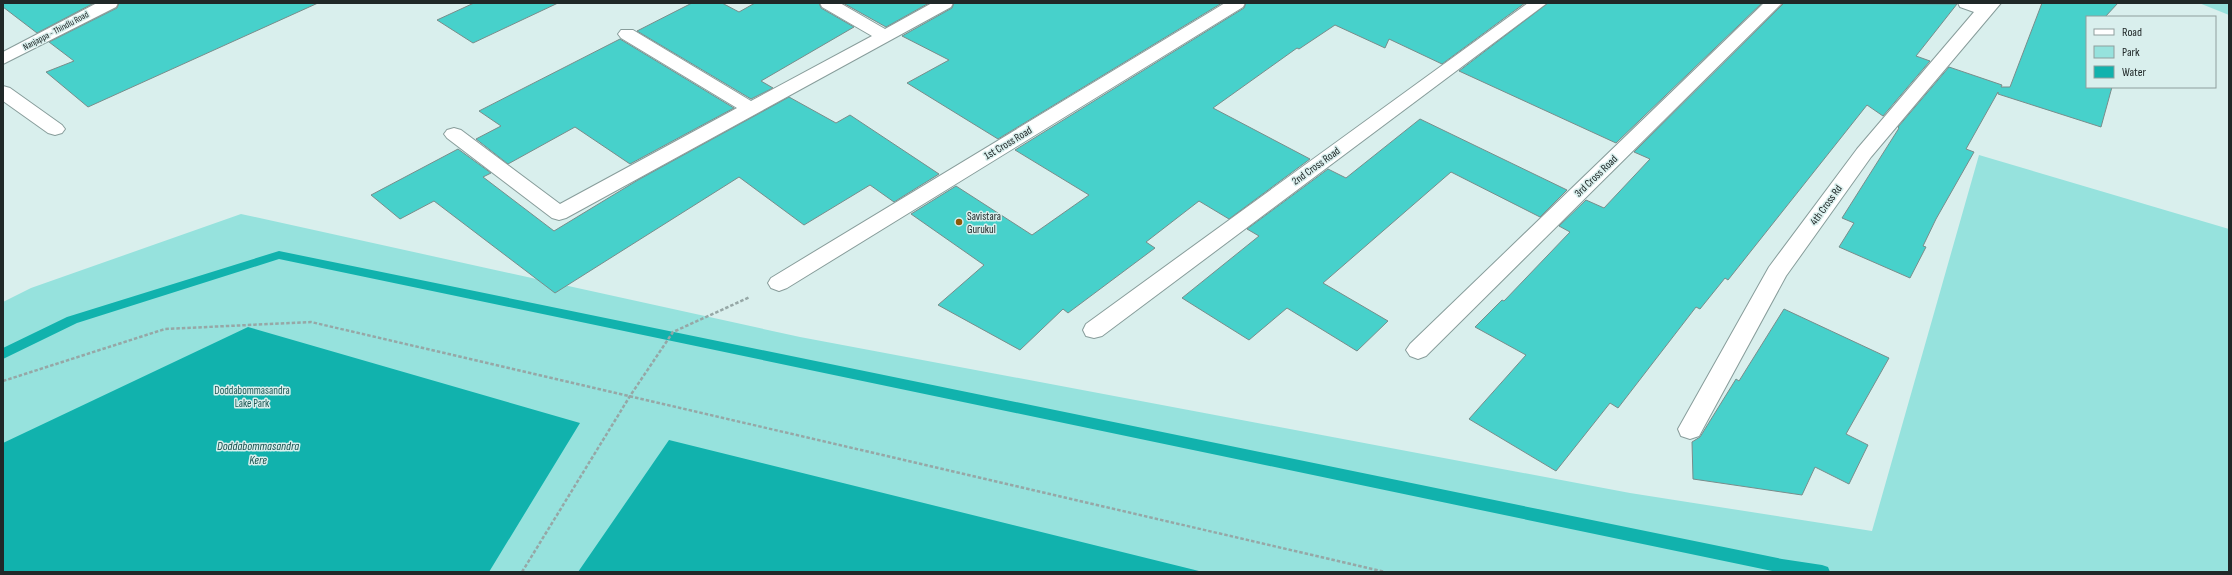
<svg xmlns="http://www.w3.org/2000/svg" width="2232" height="575" font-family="'Sofia Sans Condensed',sans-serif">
	<rect width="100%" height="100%" fill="#d9efed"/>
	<path fill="#96e2dd" d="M2199 3H2229V15Z
		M1979 155 2229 229V572H3V302L31 288 241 214 800 337 1630 493 1872 531Z"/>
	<path fill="#11b2ad" d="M248 327 580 423 489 572H3V443Z
		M669 440 1203 572H578Z"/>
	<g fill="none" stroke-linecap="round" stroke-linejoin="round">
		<path fill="#11b2ad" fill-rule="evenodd" d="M279 251 1782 559 1822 565 1828 567 1830 572H1777L279 259 77 323 3 359V348L67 317Z"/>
	</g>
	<path fill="#47d1cb" stroke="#788d8b" d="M3 3H94L37 33 3 7Z
		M119 3H318L88 107 46 72 74 61 49 42 117 8Z
		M474 3H558L473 43 437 20Z
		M692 3H722L739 12 755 3H819L821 8 854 27 761 81 773 88 751 99 637 31Z
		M843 3H929L886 27Z
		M954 3H1222L998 139 907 83 949 60 902 36 952 8Z
		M1246 3H1525L1442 64 1389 39 1385 48 1335 25 1299 49 1297 48 1213 108 1310 159 1229 219 1199 201 1146 242 1155 248 1068 313 1063 309 1020 350 938 305 984 265 911 214 956 186 1032 235 1089 195 1015 150 1244 8Z
		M1548 3H1762L1616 143 1459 71Z
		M1784 3 1957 4 1916 56 1930 61 1883 116 1867 105 1728 280 1725 278 1700 309 1696 307 1618 408 1610 403 1556 471 1469 419 1526 355 1475 327 1502 300 1504 301 1570 232 1559 226 1586 200 1604 208 1650 159 1634 152Z
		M2042 3H2118L2105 17H2087V87H2112L2101 127 1998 94V92L1966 149 1974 152 1936 219 1923 246 1926 247 1910 278 1839 247 1854 223 1842 218 1899 128 1898 127 1949 67 2002 85 2001 87H2010Z
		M620 39 734 108 630 164 575 127 508 164 476 139 501 126 479 111Z
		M789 97 836 123 850 115 939 174 894 202 870 185 804 225 739 177 555 293 434 201 400 219 371 195 458 149 491 173 483 177 554 231 638 180Z
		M1420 119 1567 190 1540 217 1451 172 1323 283 1388 321 1357 351 1287 308 1249 340 1182 298 1259 236 1247 229 1328 169 1346 178Z
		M1784 309 1889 358 1846 434 1868 445 1849 484 1815 467 1802 495 1693 479 1692 442 1700 437 1736 379 1739 381Z"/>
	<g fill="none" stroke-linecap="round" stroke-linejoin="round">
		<defs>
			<path id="street" d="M820 3H840L885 29 932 3H953L951 7 566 218 559 220 552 218 447 138 444 134 447 130 454 128 461 130 560 204 737 108 621 38 618 34 621 30H633L751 101 872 36 822 7Z
				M1225 3H1245L1243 7 787 288 779 291 771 288 768 283 771 278Z
				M1528 3H1547L1102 336 1094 338 1086 336 1083 330 1086 324Z
				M1764 3H1782L1426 356 1418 359 1410 356 1406 350 1410 344Z
				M1958 3H2001L1871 157 1786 276 1699 436 1690 439 1681 436 1678 429 1769 267 1857 149 1974 12 1960 7Z
				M3 86 10 88 62 125 65 129 62 133 55 135 48 133 3 101Z"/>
			<path id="secondary" d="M97 3H118L116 7 3 64V52Z"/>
		</defs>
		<use href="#street" stroke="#889d9b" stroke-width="2"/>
		<use href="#secondary" stroke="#889d9b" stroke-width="2"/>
		<path stroke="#96a7a6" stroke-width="2.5" stroke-dasharray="3.5 2" stroke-linecap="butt" d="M3 381 165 329 311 322 1385 572
			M522 572 630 396 673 332 750 297"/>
		<use href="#street" fill="#fff" fill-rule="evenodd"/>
		<use href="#secondary" fill="#fff" fill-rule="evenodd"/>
	</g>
	<circle fill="#8d5907" stroke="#d9efed" stroke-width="1.5" cx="959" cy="222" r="4"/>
	<g text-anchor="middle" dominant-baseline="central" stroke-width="3" stroke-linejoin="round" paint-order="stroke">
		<g font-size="9" fill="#202828" stroke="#d9efed">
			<text transform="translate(56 31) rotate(-28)">Nanjappa - Thindlu Road</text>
		</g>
		<g font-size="11" fill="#202828" stroke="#d9efed">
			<text transform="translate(1008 143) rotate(-31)">1st Cross Road</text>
			<text transform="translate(1316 166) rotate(-36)">2nd Cross Road</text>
			<text transform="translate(1596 176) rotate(-44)">3rd Cross Road</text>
			<text transform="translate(1826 205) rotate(-54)">4th Cross Rd</text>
		</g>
		<g font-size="11" fill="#202828" stroke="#d9efed" text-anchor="start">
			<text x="967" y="216">Savistara<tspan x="967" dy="13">Gurukul</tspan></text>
		</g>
		<g font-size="11" fill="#205956" stroke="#d9efed">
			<text x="252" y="390">Doddabommasandra<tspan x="252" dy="13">Lake Park</tspan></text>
		</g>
		<g font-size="12" font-style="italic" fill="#134e4b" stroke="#d9efed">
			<text x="258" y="446">Doddabommasandra<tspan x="258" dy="14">Kere</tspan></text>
		</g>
	</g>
	<rect width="2232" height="575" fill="none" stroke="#202828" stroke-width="8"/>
	<rect x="2086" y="16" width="130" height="72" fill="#d9efed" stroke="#8f9f9e"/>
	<rect x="2094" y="29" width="20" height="6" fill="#ffffff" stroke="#8f9f9e"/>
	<text x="2122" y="36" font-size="12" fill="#202828">Road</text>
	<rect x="2094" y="46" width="20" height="12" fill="#96e2dd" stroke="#8f9f9e"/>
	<text x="2122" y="56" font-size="12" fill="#202828">Park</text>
	<rect x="2094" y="66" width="20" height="12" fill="#11b2ad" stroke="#8f9f9e"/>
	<text x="2122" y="76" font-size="12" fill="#202828">Water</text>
</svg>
